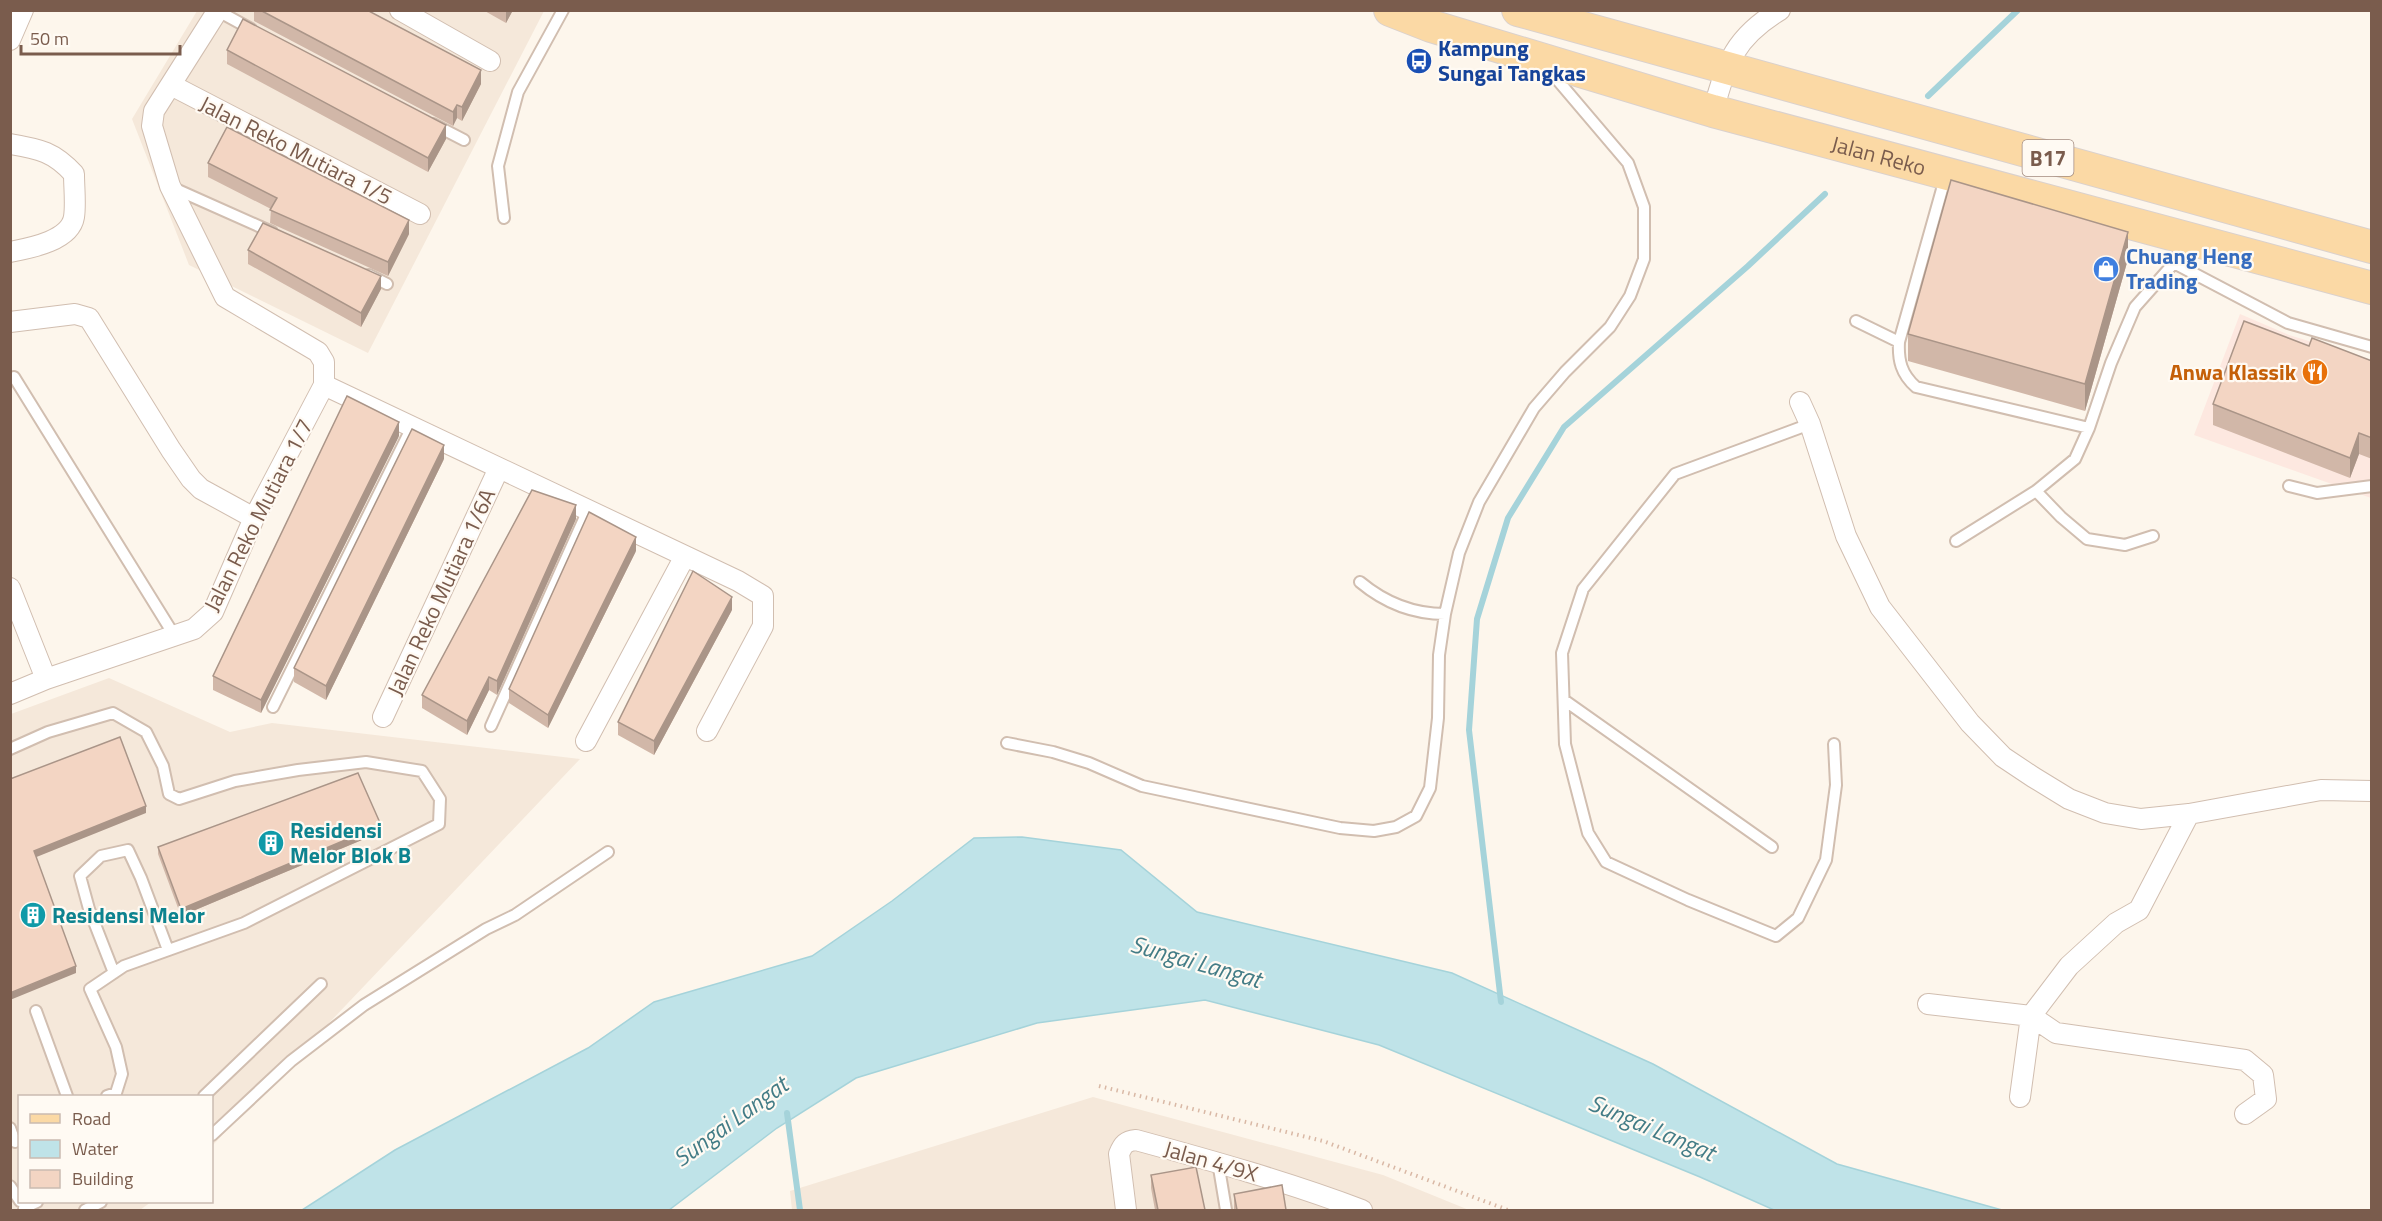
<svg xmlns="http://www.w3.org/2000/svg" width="2382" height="1221" font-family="'Titillium Web',sans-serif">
	<rect width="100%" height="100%" fill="#fdf6ec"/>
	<path fill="#f5e8da" d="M197 11H544L368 353 189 265 132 119Z
		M109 678 230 732 272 723 580 759 212 1146V1096H20V1202H151L140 1210H11V714Z
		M1093 1097 1383 1175 1469 1210H792L790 1191Z"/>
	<path fill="#fde8e0" d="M2240 314 2289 335 2371 360V498L2194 435Z"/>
	<path fill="#bfe3e8" stroke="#a5d3da" stroke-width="1.5" d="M1022 837 1121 850 1197 912 1452 973 1653 1064 1837 1164 2002 1210H1774L1700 1177 1379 1045 1205 1000 1037 1023 856 1078 777 1128 669 1210H302L395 1150 588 1048 654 1002 812 956 892 901 974 838Z"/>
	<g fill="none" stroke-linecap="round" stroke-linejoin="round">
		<path stroke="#a5d3da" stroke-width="6" d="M1928 96 2018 10
			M1501 1002 1469 730 1477 619 1508 518 1564 427 1748 266 1825 194
			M787 1113 800 1210"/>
		<defs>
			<path id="service" d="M218 11 251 29
				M433 124 464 140
				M1946 175 1899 342C1898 360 1901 374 1916 387L2089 428
				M171 187 272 232
				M504 218 498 166 518 92 563 10
				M2184 241 2174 263 2288 323 2372 347
				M369 275 387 284
				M1856 321 1899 342
				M14 377 174 635
				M1810 424 1675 474 1583 589 1562 653 1565 744 1588 833 1606 862 1688 900 1776 936 1798 918 1826 860 1836 785 1834 744
				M2289 486 2317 493 2372 486
				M2036 491 2061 517 2087 539 2125 545 2153 536
				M1956 541 2036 491 2075 459 2089 428 2111 363 2135 307 2174 263
				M1360 582C1384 602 1413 614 1445 614
				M1564 700 1772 847
				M273 707 412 427
				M491 726 588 510
				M1007 743 1053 752 1089 763 1142 786 1340 828 1374 831 1396 827 1416 816 1430 788 1438 718 1439 655 1445 614 1459 553 1479 502 1534 408 1565 372 1610 327 1630 296 1644 259V207L1628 163 1549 70
				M10 749 48 732 113 713 146 732 163 766 169 794 179 799 235 781 298 770 366 762 422 771 440 799 439 824 244 923 124 966 90 989 116 1047 122 1074 116 1093 107 1096
				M114 973 89 909 80 876 101 856 128 850 141 878 168 950
				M36 1011 67 1096
				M204 1096 321 984
				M10 1128 15 1142
				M212 1135 291 1061 364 1005 486 929 515 915 608 852
				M1218 1162 1226 1210
				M10 1186 20 1201
				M24 1208 37 1202
				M85 1210 101 1202"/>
			<path id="minor" d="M400 10 490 61
				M10 40 23 10
				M171 85 420 214
				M1713 111C1727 62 1734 38 1780 10
				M10 144C40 149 54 152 74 174 74 188 76 204 74 217 70 241 30 248 10 252
				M10 322 75 314 89 318 171 450 191 479 201 489 254 518
				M324 385 738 581 763 596V626L707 731
				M1800 402 1810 424 1846 536 1880 607 1970 723 2003 757 2033 777 2069 799 2105 813 2141 819 2189 814 2321 790 2372 791
				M10 588 46 679
				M10 694 46 679 194 629 213 612 254 518 324 385V362L318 352 225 297 170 186 152 126 154 111 218 10
				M383 717 499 468
				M586 741 685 556
				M1928 1004 2031 1016 2056 1033 2245 1060 2263 1075 2266 1099 2245 1114
				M2020 1097 2031 1016 2069 966 2116 923 2139 910 2189 814
				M1126 1210 1119 1154C1123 1144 1126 1141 1136 1140 1213 1161 1288 1182 1362 1210"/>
			<g id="primary">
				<path id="s1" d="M1390 10 1431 26 1713 111 2372 288"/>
				<path d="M1518 10 2372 247"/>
			</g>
		</defs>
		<use href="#service" stroke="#d1beb0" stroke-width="14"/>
		<use href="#minor" stroke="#d1beb0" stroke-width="22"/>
		<use href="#primary" stroke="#dad1cd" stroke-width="34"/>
		<path stroke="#d9b8a5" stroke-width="4" stroke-dasharray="1.5 4.5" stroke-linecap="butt" d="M1099 1086 1323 1141 1508 1210"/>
		<use href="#service" stroke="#fff" stroke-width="10"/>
		<use href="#minor" stroke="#fff" stroke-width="20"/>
		<use href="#primary" stroke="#fbd9a5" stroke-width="32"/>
	</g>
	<path fill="#d1b7a8" d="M254 10H367L481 84 462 121 457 118 453 126 254 21Z
		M483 10H513L506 23Z
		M227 50 446 139 428 172 227 64Z
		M208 163 409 234 388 276 270 223 271 209 208 177Z
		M248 250 381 289 361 327 248 264Z
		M2128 259 2085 411 1908 361V334Z
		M2309 346 2372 361V459L2359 454 2350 478 2213 425V404Z
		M399 436 261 713 213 690V676Z
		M444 459 326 700 294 682V668Z
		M576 519 497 695 489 690 467 735 422 708V695Z
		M636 551 548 728 509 703V689Z
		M732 610 654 755 618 735V722Z
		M381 832 181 916 158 854V847Z
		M1151 1175 1205 1210H1155L1151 1188Z
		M1234 1194 1286 1210H1234Z"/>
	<path fill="#aa9588" d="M506 10H513L506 23Z
		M481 70V84L462 121V107Z
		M457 105V118L453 126V112Z
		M446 125V139L428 172V158Z
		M409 220V234L388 276V262Z
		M2128 232V259L2085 411V384Z
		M381 276V289L361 327V313Z
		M399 422V436L261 713V700Z
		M2359 433V454L2350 478V458Z
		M444 445V459L326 700V686Z
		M576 505V519L497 695V681Z
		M636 537V551L548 728V715Z
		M732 597V610L654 755V741Z
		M489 677V690L467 735V721Z
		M146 806V813L34 858V851Z
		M381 825V832L181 916V909Z
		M76 966V973L10 1000V993Z"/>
	<path fill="#f3d5c3" stroke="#aa9588" stroke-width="1.5" d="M260 10H367L481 70 462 107 457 105 453 112Z
		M243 19 446 125 428 158 227 50Z
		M227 127 409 220 388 262 270 210 277 198 208 163Z
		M1951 180 2128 232 2085 384 1908 334Z
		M263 223 381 276 361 313 248 250Z
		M2244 321 2309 346 2312 338 2372 361V438L2359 433 2350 458 2213 404Z
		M347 396 399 422 261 700 213 676Z
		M412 429 444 445 326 686 294 668Z
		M532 490 576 505 497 681 489 677 467 721 422 695Z
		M589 512 636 537 548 715 509 689Z
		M693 571 732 597 654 741 618 722Z
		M120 737 146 806 34 851 76 966 10 993V779Z
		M358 773 381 825 181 909 158 847Z
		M1196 1167 1205 1210H1158L1151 1175Z
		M1282 1185 1286 1210H1237L1234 1194Z"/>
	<defs>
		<symbol id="bus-disc" viewBox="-11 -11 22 22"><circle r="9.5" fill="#1a4fb4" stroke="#fffaf3"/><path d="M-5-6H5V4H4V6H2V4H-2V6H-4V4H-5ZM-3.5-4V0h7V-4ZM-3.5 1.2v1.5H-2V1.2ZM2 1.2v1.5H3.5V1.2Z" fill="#fff"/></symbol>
		<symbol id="shop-disc" viewBox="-11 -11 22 22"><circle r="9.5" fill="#3f7fe0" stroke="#fffaf3"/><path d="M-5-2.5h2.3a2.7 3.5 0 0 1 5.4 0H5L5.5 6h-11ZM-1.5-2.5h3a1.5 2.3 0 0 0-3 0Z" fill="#fff"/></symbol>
		<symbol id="restaurant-disc" viewBox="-11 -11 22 22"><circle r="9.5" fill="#e8710a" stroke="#fffaf3"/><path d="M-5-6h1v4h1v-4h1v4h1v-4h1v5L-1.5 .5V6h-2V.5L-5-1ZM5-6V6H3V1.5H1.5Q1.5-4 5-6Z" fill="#fff"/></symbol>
		<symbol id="building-disc" viewBox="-11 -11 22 22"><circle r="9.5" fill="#0f9aa8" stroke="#fffaf3"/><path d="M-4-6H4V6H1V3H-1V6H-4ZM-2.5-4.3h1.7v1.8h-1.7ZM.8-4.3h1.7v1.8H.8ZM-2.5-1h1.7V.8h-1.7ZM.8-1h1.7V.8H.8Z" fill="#fff"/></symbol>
	</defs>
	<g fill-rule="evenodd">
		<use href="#bus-disc" x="1404" y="46" width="30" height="30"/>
		<use href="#shop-disc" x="2091" y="254" width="30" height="30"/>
		<use href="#restaurant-disc" x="2300" y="357" width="30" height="30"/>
		<use href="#building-disc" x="256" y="828" width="30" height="30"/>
		<use href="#building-disc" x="18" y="900" width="30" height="30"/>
	</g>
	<g text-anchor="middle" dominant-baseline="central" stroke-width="4.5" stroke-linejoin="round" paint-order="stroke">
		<rect fill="#fffaf3" stroke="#a28b7f" stroke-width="1.5" x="2022.5" y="140" width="51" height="36" rx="4.5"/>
		<g font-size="21" font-weight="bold" fill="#7a5c4d">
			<text x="2048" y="158">B17</text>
		</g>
		<g font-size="22" font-weight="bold" fill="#164399" stroke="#fffaf3" text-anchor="start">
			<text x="1438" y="48">Kampung<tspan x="1438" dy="25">Sungai Tangkas</tspan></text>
		</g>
		<g font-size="22" fill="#7a5c4d" stroke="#fffaf3">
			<text transform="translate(296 150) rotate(27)">Jalan Reko Mutiara 1/5</text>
			<text stroke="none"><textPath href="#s1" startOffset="510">Jalan Reko</textPath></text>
			<text transform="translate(258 515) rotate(-63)">Jalan Reko Mutiara 1/7</text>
			<text transform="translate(441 592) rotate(-65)">Jalan Reko Mutiara 1/6A</text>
			<text transform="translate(1211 1161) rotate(16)">Jalan 4/9X</text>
		</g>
		<g font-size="22" font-weight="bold" fill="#366cbe" stroke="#fffaf3" text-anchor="start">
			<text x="2126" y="256">Chuang Heng<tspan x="2126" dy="25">Trading</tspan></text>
		</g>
		<g font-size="22" font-weight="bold" fill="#c56008" stroke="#fffaf3" text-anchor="end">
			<text x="2296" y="372">Anwa Klassik</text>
		</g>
		<g font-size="22" font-weight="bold" fill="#0d838f" stroke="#fffaf3" text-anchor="start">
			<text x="290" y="830">Residensi<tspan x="290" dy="25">Melor Blok B</tspan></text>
			<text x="52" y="915">Residensi Melor</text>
		</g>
		<g font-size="24" font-style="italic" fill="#437c86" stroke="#fffaf3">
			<text transform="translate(1196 961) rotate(16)">Sungai Langat</text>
			<text transform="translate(730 1121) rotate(-36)">Sungai Langat</text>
			<text transform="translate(1652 1127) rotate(23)">Sungai Langat</text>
		</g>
	</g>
	<rect width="2382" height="1221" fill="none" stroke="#7a5c4d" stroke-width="24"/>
	<rect x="18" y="1095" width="195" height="108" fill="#fffaf3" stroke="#cabbb1" stroke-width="1.5"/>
	<rect x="30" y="1114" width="30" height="9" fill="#fbd9a5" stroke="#cabbb1" stroke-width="1.5"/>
	<text x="72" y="1125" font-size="18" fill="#7a5c4d">Road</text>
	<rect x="30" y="1140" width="30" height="18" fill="#bfe3e8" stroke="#cabbb1" stroke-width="1.5"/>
	<text x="72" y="1155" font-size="18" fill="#7a5c4d">Water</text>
	<rect x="30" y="1170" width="30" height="18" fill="#f3d5c3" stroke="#cabbb1" stroke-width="1.5"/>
	<text x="72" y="1185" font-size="18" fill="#7a5c4d">Building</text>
	<path d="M21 45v9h159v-9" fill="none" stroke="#7a5c4d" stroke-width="3"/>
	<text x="30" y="45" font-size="18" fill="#7a5c4d" stroke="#fffaf3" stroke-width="4.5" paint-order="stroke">50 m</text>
</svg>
